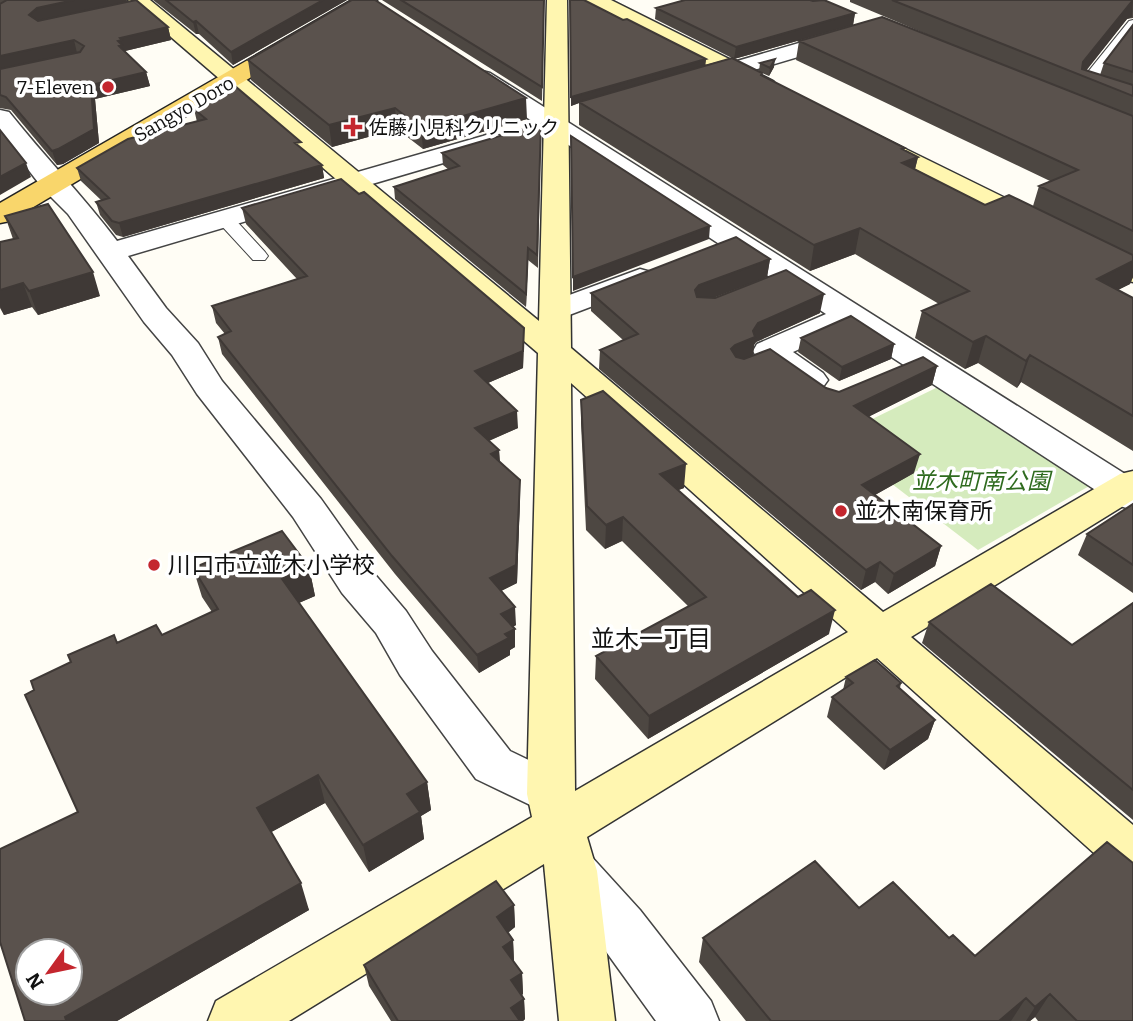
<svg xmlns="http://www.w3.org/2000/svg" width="1133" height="1021" font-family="Bitter,'Noto Sans JP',serif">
	<rect width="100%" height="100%" fill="#fffdf5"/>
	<path fill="#d5ebbd" d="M940 386 1091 485 978 550 853 454 858 426Z"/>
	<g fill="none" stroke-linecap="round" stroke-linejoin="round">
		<defs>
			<path id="lane" d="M1133 20V32L1093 84 1133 97V106L1079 89V83L1129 21Z
				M225 214 231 215 265 252 268 256 265 260H253L219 223 217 219 219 215Z"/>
			<path id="street" d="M847 29 855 30 858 35 855 40 697 87 689 85 685 80 689 75Z
				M482 71 490 73 1133 479V510L1120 506 847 328 793 352 823 373 828 380 823 387C797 394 778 372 757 358L753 351 757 344 826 314 474 83 470 78 474 73Z
				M0 110 9 112C44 156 83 196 117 241L483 136 492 133 501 136 505 141 501 146 128 256 166 308 198 343 222 381 321 499 372 571 406 611 432 651 510 751 568 779 575 794 568 809 551 815 476 779 400 675 376 633 342 593 293 517 197 394 172 355 144 322 68 214 44 190 0 133Z
				M640 269 651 272 655 278 651 284 556 320 545 318 540 311 545 304Z
				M571 848 589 854 640 910 711 1001 719 1021H656L602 946 553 888 545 871 553 854Z"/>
			<path id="secondary" d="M128 0H150L539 321 547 0H567L571 348 883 612 1120 474 1133 471V500L911 637 1133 825V879L1115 872 877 658 587 837 597 871 615 1021H559L544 864 289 1021H208L216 1001 532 817 527 794 538 353ZM571 383 848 632 575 791Z
				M585 0H611L773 81 777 86 773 91H757L588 4Z
				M869 131 1133 261V282L1122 279 860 144 856 139 860 134Z"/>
			<path id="primary" d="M352 0H377L374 4 10 221 0 223V203Z"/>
		</defs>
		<use href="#lane" stroke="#444" stroke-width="2"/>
		<use href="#street" stroke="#444" stroke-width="3"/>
		<use href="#secondary" stroke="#333" stroke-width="3"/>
		<use href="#primary" stroke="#222" stroke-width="3"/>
		<use href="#lane" fill="#fff" fill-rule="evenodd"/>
		<use href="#street" fill="#fff" fill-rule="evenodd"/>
		<use href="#secondary" fill="#fff6b0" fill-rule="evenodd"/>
		<use href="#primary" fill="#f9d66b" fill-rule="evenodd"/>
	</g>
	<path fill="#4d4742" d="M0 0H127L126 2 168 27 171 40 125 51 146 72 150 86 95 99 99 143 63 164 57 165 11 110 0 108Z
		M153 0H347L233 65 199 34H196Z
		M382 0H544L542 101Z
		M570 0 623 20 706 59 705 65 732 58 655 19 656 8 855 13 853 25 734 59 759 71 760 63 774 67 769 76 762 73V76L918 157 915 169 985 205 1033 206 1039 186 1050 181 796 60 799 41 950 44 850 2V0H1133V18L1127 19 1086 70 1100 75 1104 63 1133 25V277L1130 284 1118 290 1133 298V451L1021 382 1017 388 978 363 965 369 915 338 922 311 939 304 855 254 810 271 579 125V103L571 106Z
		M248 60 527 119 423 149 397 129 332 147 251 80Z
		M194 109 302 149 322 165 324 178 123 237 116 235 100 215 96 202 101 200 81 181 77 168 197 122Z
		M541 124 538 268 528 260 526 307 395 199 394 187 449 170 443 165 442 153Z
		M242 208 524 345 523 368 488 383 518 428 489 441 499 450 500 462 520 480V498L517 583 501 591 516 625 513 627 515 629V647L510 650V655L479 673 395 574 222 354 218 337 225 334 216 323 212 306 297 279 246 224Z
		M5 216 100 296 38 315 32 307 4 315 0 308V242L13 239Z
		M770 259 767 277 713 298 820 313 756 342 754 345 753 355 826 388 839 392 937 366 932 385 868 417 914 473 875 495 941 546 935 566 888 594 875 582 861 590 599 369 600 350 623 340 591 311V293Z
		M801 338 894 344 891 359 839 381 798 352Z
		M581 400 684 488 678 490 829 634 648 739 595 679 596 656 689 607 622 541 605 549 586 530 581 423Z
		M1133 504V593L1078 555 1087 534Z
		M309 567 315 596 299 603 427 782 431 810 421 816 424 839 369 872 325 803 271 832 309 910 117 1021H25L78 812 34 690 117 643 162 635 212 612 202 597 193 568Z
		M1133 603V820L922 643 929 622 1072 645Z
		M846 677 901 683 900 688 935 720 928 739 884 770 827 717 832 697 843 690Z
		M514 905 515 927 508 933 513 940 514 962 522 973 523 994 522 995 524 999 525 1019 523 1021H391L369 986 364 965Z
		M859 908 949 938 975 956 1133 1021H1038L1035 1017 1030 1021H746L699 962 703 938Z"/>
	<path fill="#3f3936" d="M74 0H127L126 2 33 28 29 15 37 8Z
		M323 0H347L233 65 231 52Z
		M1133 1 1132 17 1127 19 1082 76 1083 62Z
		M855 13 853 25 734 59 736 47Z
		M196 21 199 34H196L193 22Z
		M168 27 171 40 125 51 126 58 118 41 120 38Z
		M74 40 77 53 0 70V56Z
		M706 59 705 67 579 102V103L571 106V97Z
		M775 59 774 67 769 76 770 68Z
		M146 72 150 86 95 99 99 143 63 164 57 165 52 151 91 85Z
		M526 98 527 119 423 149 421 128Z
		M395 108 397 129 332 147 329 125Z
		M905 148 902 162 918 157 912 181 900 172 902 149Z
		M26 163 31 177 0 195V177Z
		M322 165 324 178 123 237 119 223Z
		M710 226 709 239 573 291V277Z
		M860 228 855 254 810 271 814 245Z
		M528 248V260L526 307V294Z
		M770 259 767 277 697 304 695 290 699 285Z
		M1133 261V277L1130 284 1087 305 1097 279Z
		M93 272 100 296 38 315 29 291Z
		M23 283 32 307 4 315 0 306V290Z
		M824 294 820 313 756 342 754 345 753 355 733 364 731 349 735 345 753 331 758 323Z
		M524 328 523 368 476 388 475 371Z
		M986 336 978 363 965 369 973 342Z
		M894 344 891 359 839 381 842 367Z
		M1030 355 1021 382 1017 388 1026 361Z
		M937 366 932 385 850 426 854 406Z
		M517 411 518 428 476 446 475 428Z
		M499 450 500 468 491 454Z
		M920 454 914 473 857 505 862 485Z
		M686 464 684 488 658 498 660 474Z
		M520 480V498L517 583 491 596 490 578Z
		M623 517 622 541 605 549 606 525Z
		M941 546 935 566 888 594 894 574Z
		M880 562 875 582 861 590 866 570Z
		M309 567 315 596 289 607 282 579Z
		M515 607 516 625 502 632 501 614Z
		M835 610 829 634 648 739 649 716Z
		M515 629V647L510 650V655L479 673 477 655 505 634Z
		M935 720 928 739 884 770 890 750Z
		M318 775 325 803 266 835 257 808Z
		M427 782 431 810 421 816 424 839 369 872 363 845 407 794Z
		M301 883 309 910 117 1021H65V1017Z
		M514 905 515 927 499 939 497 917Z
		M513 940 514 962 505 969 503 947Z
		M522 973 523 994 513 1001 511 980Z
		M1050 994 1035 1017 1030 1021H1026L1035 1007Z
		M1026 998 1011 1021H999Z
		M524 999 525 1019 523 1021H512L511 1008Z"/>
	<path fill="#5a524d" stroke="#3f3936" stroke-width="2" fill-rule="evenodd" d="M7 0H74L37 8 29 15 38 21 136 0 168 27 120 38 122 40 118 41 122 45 119 46 146 72 91 85 94 129 58 149 52 151 6 97 0 95V69L80 52 84 46 74 40 0 56V4Z
		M166 0H323L231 52 196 21 193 22Z
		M352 0H375L526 98 421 128 395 108 329 125 248 60Z
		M401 0H544L542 87Z
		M570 0H584L623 20 627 19 706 59 571 97Z
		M685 0H810L813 1 824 0 855 13 736 47 656 8Z
		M892 0H1133L1083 62 1082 69 1133 85V96Z
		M882 17 1133 116V231L1039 186 1078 170 799 41Z
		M1133 25V72L1104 63Z
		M732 58 762 73 761 75 905 148 902 149 918 157 902 163 985 205 1009 195 1133 255V261L1097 279 1133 298V416L1030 355 1026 361 986 336 973 342 922 311 969 291 860 228 814 245 579 102Z
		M775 59 770 68 760 63Z
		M235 86 301 142 295 143 322 165 119 223 112 221 96 202 109 198 77 168 128 139 206 119 194 109Z
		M541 124 537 255 528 248 526 294 394 187 459 166 442 153Z
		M0 130 26 163 0 177Z
		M571 136 710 226 573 277Z
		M341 179 359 194 364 192 524 328 523 351 475 371 517 411 475 428 499 450 491 454 520 480 516 565 490 578 515 607 501 614 515 629 505 634 509 638 477 655 392 556 218 337 231 331 212 306 307 276 242 208Z
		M48 204 93 272 29 291 23 283 0 290V242L18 238 5 216Z
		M736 237 770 259 699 285 695 290 697 297 715 298 786 270 824 294 758 323 753 331 755 337 735 345 731 349 736 357 744 359 770 349 826 388 839 392 923 357 937 366 854 406 920 454 862 485 941 546 894 574 880 562 866 570 600 350 638 334 591 293Z
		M851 316 894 344 842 367 801 338Z
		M603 391 686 464 660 474 798 597 811 590 835 610 649 716 596 656 706 597 623 517 606 525 587 506 581 400Z
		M1133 504V565L1087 534Z
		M282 531 309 567 282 579 427 782 407 794 420 812 363 845 318 775 257 808 301 883 65 1017 66 1020 65 1021H25L0 942V849L78 812 25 695 34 690 31 681 71 662 68 655 114 635 117 643 156 625 162 635 218 609 193 568ZM28 951H70V993H28Z
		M991 584 1072 645 1133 603V790L929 622Z
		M875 660 901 683 897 686 935 720 890 750 832 697 853 683 846 677Z
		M1107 842 1133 863V1021H1077L1050 994 1035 1007 1026 998 999 1021H771L703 938 815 861 859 908 893 882 949 938 953 935 975 956Z
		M496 881 514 905 497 917 513 940 503 947 522 973 511 980 524 999 511 1008 520 1021H398L364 965Z"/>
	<g fill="#c4262e" stroke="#fff" stroke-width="2.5">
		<circle cx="108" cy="87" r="7"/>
		<path d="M349.5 116.5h7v7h7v7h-7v7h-7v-7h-7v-7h7z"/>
		<circle cx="841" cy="511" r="7"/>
		<circle cx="154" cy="565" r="7"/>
	</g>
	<g text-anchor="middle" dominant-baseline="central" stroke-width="7" stroke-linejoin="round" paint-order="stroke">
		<g font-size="19" fill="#111" stroke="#fff" text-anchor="end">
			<text x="94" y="87">7-Eleven</text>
			<text x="369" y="127" text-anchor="start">佐藤小児科クリニック</text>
		</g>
		<g font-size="19" fill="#111" stroke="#fff">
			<text transform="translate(184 109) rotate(-30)">Sangyo Doro</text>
		</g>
		<g font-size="23" font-style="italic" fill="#2f6b1f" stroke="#fff">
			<text x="981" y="481">並木町南公園</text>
		</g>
		<g font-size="23" fill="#111" stroke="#fff" text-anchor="start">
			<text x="855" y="511">並木南保育所</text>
			<text x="168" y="565">川口市立並木小学校</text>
		</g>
		<g font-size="24" fill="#111" stroke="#fff">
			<text x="651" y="639">並木一丁目</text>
		</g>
	</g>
	<g transform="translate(49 972) rotate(237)"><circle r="33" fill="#ffffff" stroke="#a0a0a0" stroke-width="2"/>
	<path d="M0-5L12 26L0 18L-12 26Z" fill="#c4262e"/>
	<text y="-10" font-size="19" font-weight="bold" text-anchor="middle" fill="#111111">N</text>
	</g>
</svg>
